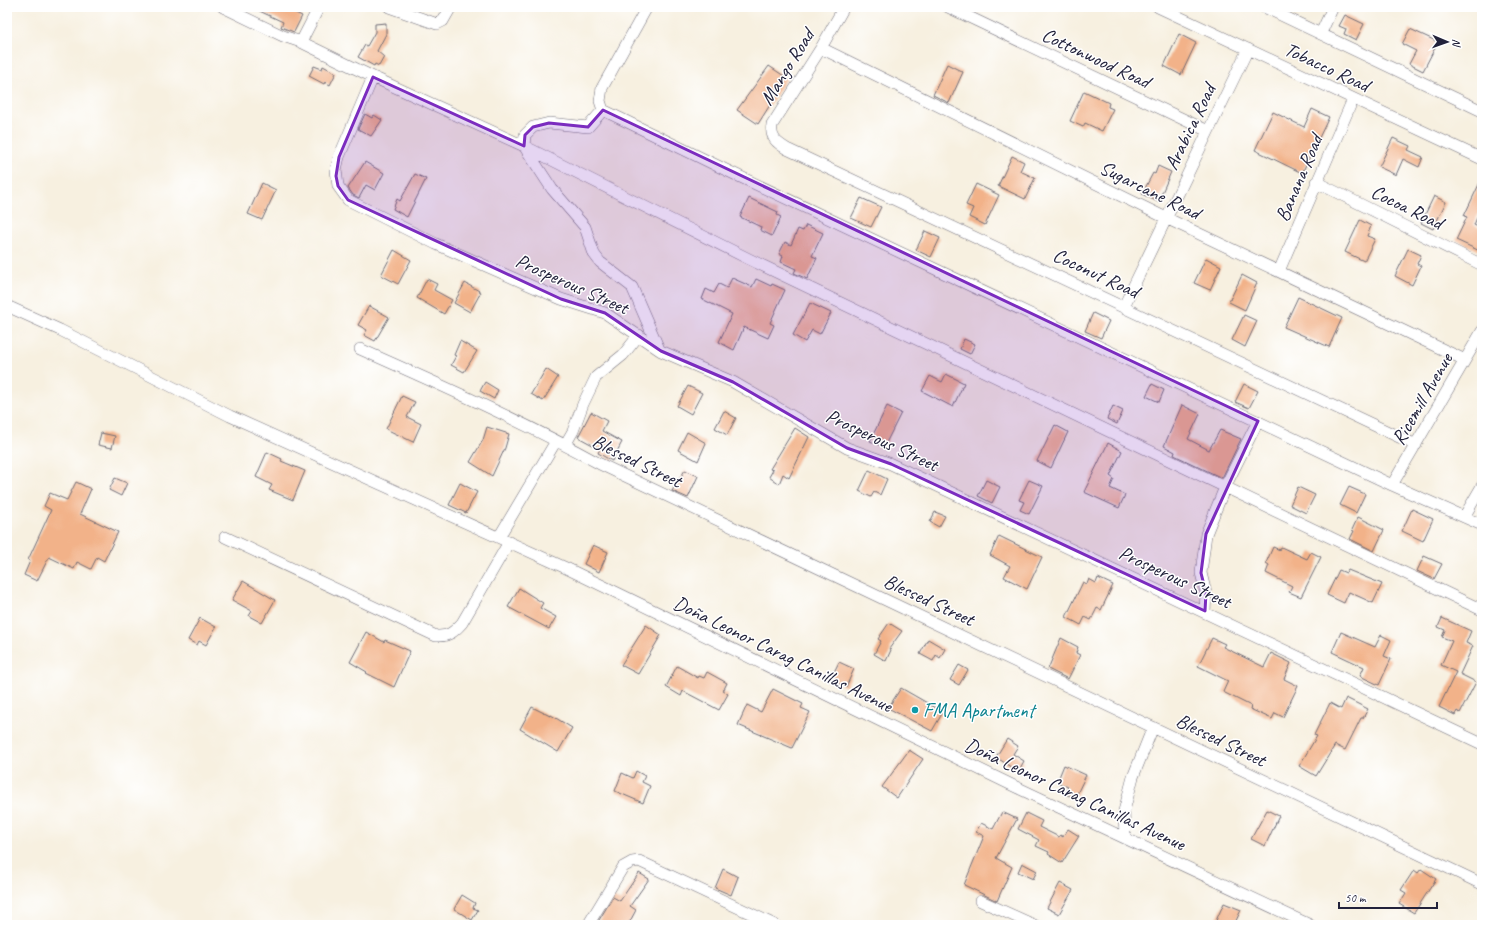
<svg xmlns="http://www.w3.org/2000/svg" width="1489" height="932" font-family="Caveat,sans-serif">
	<rect width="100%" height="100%" fill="#fff"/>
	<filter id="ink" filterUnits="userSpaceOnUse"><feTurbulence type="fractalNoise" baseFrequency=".025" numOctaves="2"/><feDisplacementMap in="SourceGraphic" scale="8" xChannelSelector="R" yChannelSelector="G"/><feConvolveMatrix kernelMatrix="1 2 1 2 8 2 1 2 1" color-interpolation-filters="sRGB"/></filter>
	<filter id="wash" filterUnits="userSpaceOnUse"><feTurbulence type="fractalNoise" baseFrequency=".012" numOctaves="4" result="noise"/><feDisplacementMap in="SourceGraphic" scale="16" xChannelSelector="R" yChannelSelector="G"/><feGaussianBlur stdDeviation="0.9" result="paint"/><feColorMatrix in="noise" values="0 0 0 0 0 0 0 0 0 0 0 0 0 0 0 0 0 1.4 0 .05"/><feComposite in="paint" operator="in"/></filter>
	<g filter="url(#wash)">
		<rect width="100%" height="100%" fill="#f7f0e0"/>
		<g id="blocks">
			<path fill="#f2b289" d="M251 7H283L302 16 294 32 281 27 283 22Z
				M1345 15 1364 24 1356 40 1344 34 1346 29 1339 26Z
				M386 23V34L377 51 384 57 379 66 375 64 374 66 358 57 365 45 367 46 375 32V24Z
				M1410 29 1438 42 1423 71 1409 64 1416 51 1402 44Z
				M1179 34 1196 43 1181 75 1164 66Z
				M947 64 963 72 949 103 933 95Z
				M314 66 322 69 323 66 336 73 330 85 325 82 324 84 309 76Z
				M769 66 787 78 758 124 737 110Z
				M1084 91 1109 103 1108 107 1113 109 1102 131 1085 123 1083 127 1070 121Z
				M1312 109 1329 117 1302 173 1255 150 1273 112 1304 127Z
				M365 114 372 118 374 115 382 120 371 136 358 129Z
				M1393 138 1410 146 1408 150 1423 157 1419 167 1403 159 1396 175 1379 167Z
				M1012 156 1024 162 1020 171 1035 178 1025 199 998 186Z
				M365 162 384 173 375 190 366 185 359 198 353 195 348 188Z
				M1158 166 1171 172 1158 202 1142 194 1153 173 1155 174Z
				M415 174 426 179 407 217 393 209 397 199 400 201Z
				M1482 178V205L1474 225 1482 229V252L1456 240 1467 217 1464 216Z
				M262 183 276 190 262 220 248 214Z
				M976 184 999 195 985 225 969 217 973 208 966 205Z
				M1434 196 1446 202 1433 229 1421 223Z
				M749 198 778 212 777 215 781 217 772 236 760 230 761 227 740 217Z
				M861 198 881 207 871 227 851 218Z
				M1360 220 1371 226 1367 236 1375 239 1364 261 1345 252Z
				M806 225 823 233 812 256 817 258 807 279 794 273 796 269 781 262 783 256 779 254 785 242 791 245 798 229 803 231Z
				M925 231 940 238 931 257 916 250Z
				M1408 249 1421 255 1417 264 1421 266 1412 285 1395 276Z
				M394 250 411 260 398 284 381 275Z
				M1206 258 1221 266 1210 290 1194 283Z
				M1242 275 1257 283 1245 310 1229 302Z
				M732 278 752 287 756 279 771 286 772 284 785 290 770 323 774 325 768 338 744 327 734 350 719 342 732 314 702 299 706 289 714 293 719 284 727 288Z
				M427 279 437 284 434 290 452 300 444 314 417 298Z
				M465 283 481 292 470 312 454 303Z
				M1298 297 1342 318 1329 347 1284 327Z
				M810 303 831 313 820 334 812 330 805 342 793 335Z
				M369 306 389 317 375 341 364 335 367 330 358 325Z
				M1093 313 1109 321 1101 338 1085 331Z
				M1244 315 1257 321 1245 347 1232 340Z
				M964 339 975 344 970 354 960 349Z
				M460 341 477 351 464 372 451 365 456 356 454 355Z
				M546 369 558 377 543 401 531 394Z
				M946 374 964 383 953 407 922 391 930 376 942 382Z
				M485 382 498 390 494 399 480 391Z
				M1152 384 1164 390 1159 402 1146 396Z
				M1244 384 1258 391 1249 408 1235 402Z
				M688 386 702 393 691 414 677 406Z
				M402 396 415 402 407 417 421 424 413 442 386 429Z
				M1182 405 1200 414 1188 439 1209 450 1220 430 1241 439 1222 478 1174 455 1175 452 1164 446Z
				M887 406 901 413 884 447 870 441Z
				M1113 406 1123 411 1117 424 1107 419Z
				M724 411 736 418 727 435 715 428Z
				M591 412 607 421 602 431 622 442 612 461 598 453 600 449 578 437Z
				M1055 425 1068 432 1051 468 1037 461Z
				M487 427 509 434 505 448 492 476 470 462 483 440Z
				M795 428 809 437 789 478 783 474 779 484 769 477 773 470 770 469Z
				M687 432 706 443 698 461 678 450Z
				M101 433 115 436 112 448 98 445Z
				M1108 443 1122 451 1110 476 1114 479 1110 488 1125 495 1119 508 1084 492Z
				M267 452 282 459 281 461 305 471 293 500 269 490 272 485 256 477Z
				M685 470 698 476 688 498 672 491Z
				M869 470 887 479 880 495 874 492 871 497 859 491Z
				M115 478 127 483 121 496 109 490Z
				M986 480 1000 487 992 503 978 496Z
				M1029 480 1043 486 1029 514 1020 510 1024 502 1019 500Z
				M76 482 91 489 80 514 118 532 104 561 97 557 91 569 77 562 74 569 49 557 37 581 24 575 30 561 28 560 51 510 44 506 50 493 67 500Z
				M460 483 477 492 466 513 449 505Z
				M1298 487 1315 495 1306 513 1290 505Z
				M1349 487 1365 494 1356 513 1340 505Z
				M1412 509 1433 519 1423 541 1402 531Z
				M935 512 945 516 939 527 930 522Z
				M1358 517 1384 530 1374 551 1350 539 1354 531 1352 530Z
				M999 536 1042 557 1027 589 1004 577 1010 566 990 555Z
				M593 545 608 552 599 572 584 564Z
				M1273 547 1280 550 1281 547 1307 559 1311 552 1321 557 1301 597 1289 592 1292 586 1266 573 1269 565 1266 563Z
				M1424 556 1442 564 1434 579 1417 571Z
				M1339 570 1346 573 1348 570 1382 584 1373 603 1349 592 1344 603 1327 595Z
				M1098 578 1113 585 1101 610 1097 608 1091 620 1085 617 1081 625 1066 617 1083 582 1087 584 1089 579 1096 583Z
				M243 581 275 600 262 623 249 616 252 611 232 600Z
				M519 588 543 603 540 608 556 617 549 629 508 607Z
				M200 618 216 627 206 645 199 641 197 645 188 640Z
				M1442 618 1471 631 1466 643 1473 646 1460 674 1476 682 1460 713 1457 711 1455 715 1439 707 1456 672 1441 665 1452 641 1442 637 1445 630 1438 627Z
				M889 623 902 631 889 649 891 650 886 661 874 654 881 641 878 639Z
				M646 625 661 635 638 674 621 665Z
				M366 632 384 642 385 640 410 651 394 687 366 673 367 672 350 662Z
				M1341 632 1375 647 1381 635 1391 640 1384 656 1391 659 1379 685 1360 676 1364 667 1332 652Z
				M1061 638 1078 647 1076 653 1080 655 1068 679 1048 669Z
				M1212 638 1225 644 1223 647 1264 667 1271 653 1291 663 1284 679 1298 686 1283 717 1275 713 1272 719 1250 709 1251 706 1223 692 1228 681 1198 666Z
				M928 639 945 649 940 658 936 655 933 661 920 654Z
				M839 662 854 669 846 687 830 680Z
				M959 665 968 670 959 685 950 680Z
				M677 666 698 678 699 676 704 678 707 672 727 683 723 691 728 694 719 710 683 691 681 696 666 687Z
				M901 688 943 712 932 731 888 708Z
				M773 689 803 704 801 708 810 712 792 748 738 725 747 705 761 712Z
				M1346 698 1368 709 1363 718H1361L1345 750 1335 745 1316 776 1299 766 1317 736 1314 735 1330 703 1341 709Z
				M532 707 550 716 551 715 572 728 558 752 520 729Z
				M1007 739 1018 746 1013 754 1024 761 1018 772 996 757Z
				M909 750 923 759 897 798 882 787Z
				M1064 765 1086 775 1075 798 1065 794 1068 787 1057 782Z
				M636 771 645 776 642 782 650 786 643 803 615 791 622 773 633 778Z
				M1267 810 1279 816 1265 846 1251 839Z
				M1002 812 1017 819 996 858 1012 867 997 901 964 885 984 836 976 832 981 823 993 829Z
				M1026 813 1042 821 1039 827 1059 837 1060 835 1063 837 1068 829 1079 836 1062 863 1048 854 1049 852 1036 846 1039 840 1018 829Z
				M1022 863 1037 871 1033 879 1018 872Z
				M723 869 738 877 731 895 715 888Z
				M1421 869 1436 879 1414 913 1399 904 1406 893 1401 890 1414 870 1418 873Z
				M639 873 649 879 630 906 636 910 628 925H596L613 897 620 901Z
				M1060 883 1073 890 1059 914 1047 908Z
				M462 895 475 903 473 908 478 910 472 920 454 909Z
				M1224 903 1241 910 1234 925H1214Z"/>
		</g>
	</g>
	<g filter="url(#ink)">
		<use href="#blocks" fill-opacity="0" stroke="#6d6a75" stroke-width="1"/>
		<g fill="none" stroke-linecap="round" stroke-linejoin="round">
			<defs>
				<path id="minor" d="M223 7 283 36 301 42
					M319 7 301 42 373 77 524 146 749 259 1482 610
					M389 7 437 24 443 21 451 7
					M647 7 602 88 600 101 603 110 728 171 1392 485 1482 525
					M844 7 821 48 772 125C770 138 777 143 787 149L1416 445
					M948 7 1208 131
					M1158 7 1482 159
					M1264 7 1482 111
					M1321 33 1333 7
					M821 48 1166 218 1465 360
					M373 77 339 157 336 170 338 186 348 200 436 244 561 299 605 313 661 351 733 382 847 448 891 464 1482 744
					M603 110 588 127 549 123 533 127 525 135 524 146 552 189 585 227 594 254 600 262 632 287 659 349
					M1316 182 1482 265
					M1279 271 1353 99
					M7 306 60 330 230 416 566 568 1016 787 1310 925
					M1124 306 1248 49
					M360 349C441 385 522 421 600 464L1482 884
					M565 445 573 431 583 404 596 377 623 355 639 335
					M1392 485 1482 331
					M1464 517 1482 486
					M225 537 436 636C448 637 454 632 462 623L509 542
					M499 537 556 441
					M1205 611 1206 593 1201 573 1206 534 1225 487 1258 421
					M1125 838 1124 811 1133 777 1153 727
					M981 901 1034 925
					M588 925 623 867 632 862 639 861 775 925"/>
			</defs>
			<use href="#minor" stroke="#6d6a75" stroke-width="12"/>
			<use href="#minor" stroke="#fff" stroke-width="11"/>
		</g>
	</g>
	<path fill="#7b2cbf" fill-opacity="0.2" stroke="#7b2cbf" stroke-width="3" stroke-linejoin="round" d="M373 77 524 146 525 135 533 127 549 123 588 127 603 110 1258 421 1206 534 1201 573 1206 593 1205 611 891 464 847 448 733 382 661 351 605 313 561 299 348 200 338 186 336 176 339 157Z"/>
	<circle fill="#0f9aa8" stroke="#fff" stroke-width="1.5" cx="915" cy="710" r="4"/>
	<g text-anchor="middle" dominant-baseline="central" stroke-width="3" stroke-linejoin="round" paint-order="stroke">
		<g font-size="20" fill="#22223b" stroke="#fff">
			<text transform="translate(1096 58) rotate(25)">Cottonwood Road</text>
			<text transform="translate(787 67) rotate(-58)">Mango Road</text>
			<text transform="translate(1327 67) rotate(25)">Tobacco Road</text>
			<text transform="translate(1190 127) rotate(-64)">Arabica Road</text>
			<text transform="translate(1299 178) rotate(-67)">Banana Road</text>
			<text transform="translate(1150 190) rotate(26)">Sugarcane Road</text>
			<text transform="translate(1407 207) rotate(26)">Cocoa Road</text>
			<text transform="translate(1096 273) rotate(25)">Coconut Road</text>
			<text transform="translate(572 284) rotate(24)">Prosperous Street</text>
			<text transform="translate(1422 399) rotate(-60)">Ricemill Avenue</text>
			<text transform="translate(882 440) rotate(25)">Prosperous Street</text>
			<text transform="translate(637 461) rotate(26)">Blessed Street</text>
			<text transform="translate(1175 577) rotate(25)">Prosperous Street</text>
			<text transform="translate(929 600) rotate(25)">Blessed Street</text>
			<text transform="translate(783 654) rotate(26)">Doña Leonor Carag Canillas Avenue</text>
			<text transform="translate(1221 740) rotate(26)">Blessed Street</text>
			<text transform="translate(1075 794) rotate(25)">Doña Leonor Carag Canillas Avenue</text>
		</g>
		<g font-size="20" fill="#0d838f" stroke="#fff" text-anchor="start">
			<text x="923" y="710">FMA Apartment</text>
		</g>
	</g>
	<rect width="1489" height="932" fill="none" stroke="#fff" stroke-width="24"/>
	<g transform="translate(1447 42) rotate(92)" stroke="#ffffff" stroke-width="3" paint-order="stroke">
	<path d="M0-3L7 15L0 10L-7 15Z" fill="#22223b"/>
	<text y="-6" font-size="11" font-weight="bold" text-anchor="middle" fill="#22223b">N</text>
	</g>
	<path d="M1339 902v6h98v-6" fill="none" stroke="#22223b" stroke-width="2"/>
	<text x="1345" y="902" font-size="12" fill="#22223b" stroke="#ffffff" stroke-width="3" paint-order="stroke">50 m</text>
</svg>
